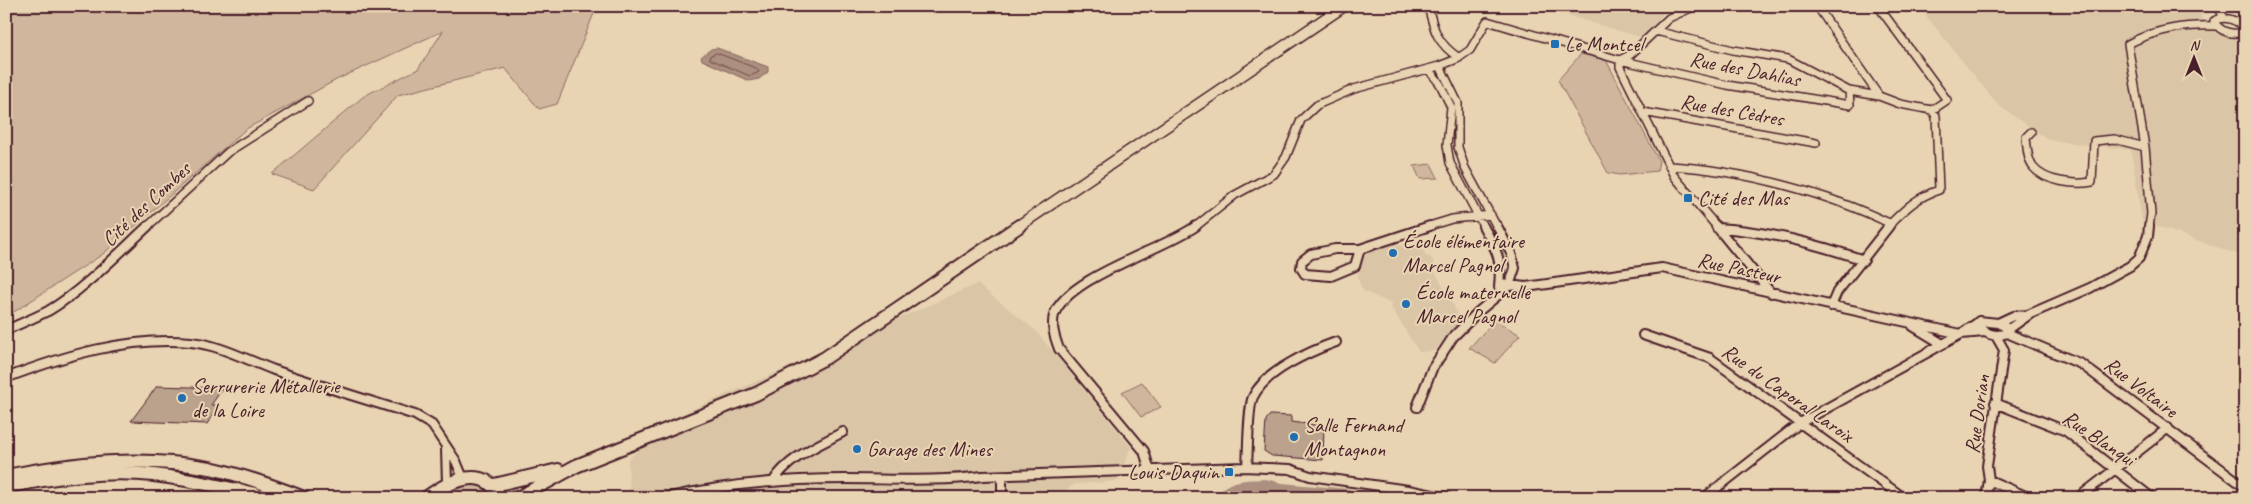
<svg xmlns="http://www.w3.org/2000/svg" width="2251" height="504" font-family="Caveat,sans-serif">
	<rect width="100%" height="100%" fill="#e8d4b2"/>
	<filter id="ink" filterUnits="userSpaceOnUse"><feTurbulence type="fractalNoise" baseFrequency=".02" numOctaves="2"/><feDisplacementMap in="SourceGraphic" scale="10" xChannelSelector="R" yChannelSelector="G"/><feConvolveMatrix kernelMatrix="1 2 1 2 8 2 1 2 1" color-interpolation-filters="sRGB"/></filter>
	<g filter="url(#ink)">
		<path fill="#dac5a7" d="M1536 6H1680L1664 12 1643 38Z
			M1918 6H2201L2204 12 2200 17 2218 34 2245 41V257L2142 221 2131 150 2049 140 1998 105Z
			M1420 244 1427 257H1431L1435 265 1432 266 1461 320 1434 351 1419 352 1392 309V304L1363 291 1358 279 1360 264 1369 251 1392 245 1405 246Z
			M977 284 1035 330 1131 447 1118 481 1075 484 1055 498H630L628 459 682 414Z"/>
		<path fill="#cfb69c" stroke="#8c6a64" d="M6 6H597L557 104 539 109 505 68 398 95 314 189 272 174 364 96 418 69 443 31 338 79 246 129 103 254 6 317Z
			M1581 54 1606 60 1659 161 1657 171 1620 175 1608 173 1558 80Z
			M1431 164 1438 178 1420 179 1414 166Z
			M1495 320 1520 335 1495 363 1469 348Z
			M1142 382 1161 407 1141 417 1122 392Z
			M469 482 488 487 493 498H432Z"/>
		<path fill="#ac8f7f" stroke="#85625d" d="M717 48 768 67V72L759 79 749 81 702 60 701 57 711 49Z"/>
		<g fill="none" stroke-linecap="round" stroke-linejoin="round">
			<path stroke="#714c4d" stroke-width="1" d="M717 53 758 69 759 72 750 76 710 59V56Z"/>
			<path fill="#ac8f7f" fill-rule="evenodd" d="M1266 479 1282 483 1349 489 1356 492 1359 498H1216C1225 478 1247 480 1266 479Z"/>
		</g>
		<path fill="#bba28d" stroke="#4a1f2b" d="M157 386 223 388 211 405H219L207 424 131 421Z
			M1270 415 1291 416V422L1324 426 1323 460 1272 456 1264 451 1266 420Z"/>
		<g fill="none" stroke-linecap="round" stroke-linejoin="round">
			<defs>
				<path id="street-far1" d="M1428 6C1434 31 1437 43 1459 58
					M1817 6 1879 96 1900 104 1932 110
					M1878 6 1947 100 1932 110
					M2218 6 2224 18
					M2245 28C2236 20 2225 15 2214 21 2220 33 2233 35 2245 32
					M1656 31 1733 50 1788 59 1849 91 1879 96
					M1620 60V67L1674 176 1717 227
					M1620 60 1630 55 1669 18 1695 6
					M1440 66 1458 103V147L1465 168 1497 227
					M1428 69 1440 84 1451 107 1447 145 1450 163 1484 227
					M1643 112 1816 143
					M2031 132 2026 137C2027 146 2027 159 2033 167 2045 182 2075 185 2092 182L2094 141 2114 139 2145 147
					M1670 166C1741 170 1828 193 1891 224
					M147 227 228 152 308 101
					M1195 227 1235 195 1274 174 1286 157 1301 120 1317 105 1354 89 1439 66 1457 59 1470 50 1487 21 1620 60 1727 85 1850 105 1849 91
					M1426 227 1452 219 1491 215
					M1887 227C1904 210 1916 197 1939 190L1936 116 1932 110
					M2149 227 2151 214 2145 147 2128 44C2156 29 2184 25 2216 26"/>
				<path id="street" d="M1483 226C1497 251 1502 258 1499 287
					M1716 226 1771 293
					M1717 228C1768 231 1816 244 1864 260
					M1335 249H1360L1355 266 1331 276 1305 274 1301 268 1302 261 1311 254Z
					M1360 249 1430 226
					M1500 284 1526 287 1662 268 1961 334 1985 332
					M1831 306 1837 292 1889 226
					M1979 321 1998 323 2009 329 2007 333C1994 338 1984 334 1977 323Z
					M1998 323 2013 316 2028 315
					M1913 326 1941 343
					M2009 329 2030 314 2090 288 2130 266 2139 258 2148 236 2149 226
					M6 330C20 324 34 318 48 311 81 292 120 252 148 226
					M2007 333 2081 364 2245 487
					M1643 335 1710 358 1904 498
					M6 378C63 356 129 336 191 342 220 345 247 360 274 370 320 386 368 400 415 415L432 425 456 461 463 478
					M1995 403 2066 431 2152 498
					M1417 407 1432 369 1453 337 1479 311 1509 286 1515 268 1511 253 1497 226
					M446 449 447 483
					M1247 467C1248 454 1248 406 1253 397 1265 371 1311 351 1336 342
					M1150 471 1144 451 1059 349C1055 338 1051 327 1054 315 1067 277 1163 250 1196 226
					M1002 476V498
					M1989 480 2030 498
					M773 482C787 458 819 445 843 432
					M665 498C725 484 785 479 846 479 892 479 938 482 983 476L1244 467 1290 469 1310 476 1408 490 1448 498
					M1704 498 1800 423 1961 334 1977 323
					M1986 498 1989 480 1987 466 2004 350 1996 336
					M2078 498 2168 428"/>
				<path id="secondary-far1" d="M1017 227 1344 6"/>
				<path id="secondary" d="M6 476C72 463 143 455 210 468 242 475 273 486 304 498
					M494 485 558 470
					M6 487C55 477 104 470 154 475 188 479 221 487 255 494L264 498
					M426 498C449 481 486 463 500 498
					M518 498 576 466 756 394 825 358 1019 226"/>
			</defs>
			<use href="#street-far1" stroke="#4a1f2b" stroke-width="10"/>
			<use href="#street" stroke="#4a1f2b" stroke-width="12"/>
			<use href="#secondary-far1" stroke="#4a1f2b" stroke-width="13"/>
			<use href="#secondary" stroke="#4a1f2b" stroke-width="16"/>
			<use href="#street-far1" stroke="#e8d4b2" stroke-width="7"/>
			<use href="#street" stroke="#e8d4b2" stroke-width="8"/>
			<use href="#secondary-far1" stroke="#e8d4b2" stroke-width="10"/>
			<use href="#secondary" stroke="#e8d4b2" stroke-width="12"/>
		</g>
	</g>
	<g fill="#1f6fb2" stroke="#e8d4b2" stroke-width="2">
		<rect x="1550" y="39" width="10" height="10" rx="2.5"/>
		<rect x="1683" y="193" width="10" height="10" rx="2.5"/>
		<circle cx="1393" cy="253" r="5"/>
		<circle cx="1406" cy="304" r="5"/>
		<circle cx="182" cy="398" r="5"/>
		<circle cx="1294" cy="437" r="5"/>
		<circle cx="857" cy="449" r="5"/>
		<rect x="1224" y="467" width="10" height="10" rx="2.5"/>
	</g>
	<g text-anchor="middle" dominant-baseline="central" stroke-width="4" stroke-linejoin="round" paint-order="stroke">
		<g font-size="21" fill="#4a1f2b" stroke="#e8d4b2" text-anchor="start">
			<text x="1565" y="44">Le Montcel</text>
			<text x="1698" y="198">Cité des Mas</text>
			<text x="1403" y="241">École élémentaire<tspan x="1403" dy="24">Marcel Pagnol</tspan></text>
			<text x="1416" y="292">École maternelle<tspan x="1416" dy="24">Marcel Pagnol</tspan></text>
			<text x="192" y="386">Serrurerie Métallerie<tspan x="192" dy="24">de la Loire</tspan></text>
			<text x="1304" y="425">Salle Fernand<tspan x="1304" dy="24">Montagnon</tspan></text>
			<text x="867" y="449">Garage des Mines</text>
			<text x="1219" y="472" text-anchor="end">Louis Daquin</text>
		</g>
		<g font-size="21" fill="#4a1f2b" stroke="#e8d4b2">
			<text transform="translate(1745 69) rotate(11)">Rue des Dahlias</text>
			<text transform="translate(1732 110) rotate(10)">Rue des Cèdres</text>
			<text transform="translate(146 204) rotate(-43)">Cité des Combes</text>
			<text transform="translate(1739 268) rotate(12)">Rue Pasteur</text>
			<text transform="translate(2141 387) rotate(37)">Rue Voltaire</text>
			<text transform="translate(1788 393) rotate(35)">Rue du Caporal Laroix</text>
			<text transform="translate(1977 414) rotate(-82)">Rue Dorian</text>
			<text transform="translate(2099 438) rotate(34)">Rue Blanqui</text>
		</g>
	</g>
	<rect width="2251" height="504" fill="none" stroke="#e8d4b2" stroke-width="25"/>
	<rect x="12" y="12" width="2226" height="479" fill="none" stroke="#4a1f2b" stroke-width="2" filter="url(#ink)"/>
	<g transform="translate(2194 58)" stroke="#e8d4b2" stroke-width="4" paint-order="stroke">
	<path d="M0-4L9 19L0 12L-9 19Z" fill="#4a1f2b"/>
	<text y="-8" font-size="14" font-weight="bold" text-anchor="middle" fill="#4a1f2b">N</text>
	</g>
</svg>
